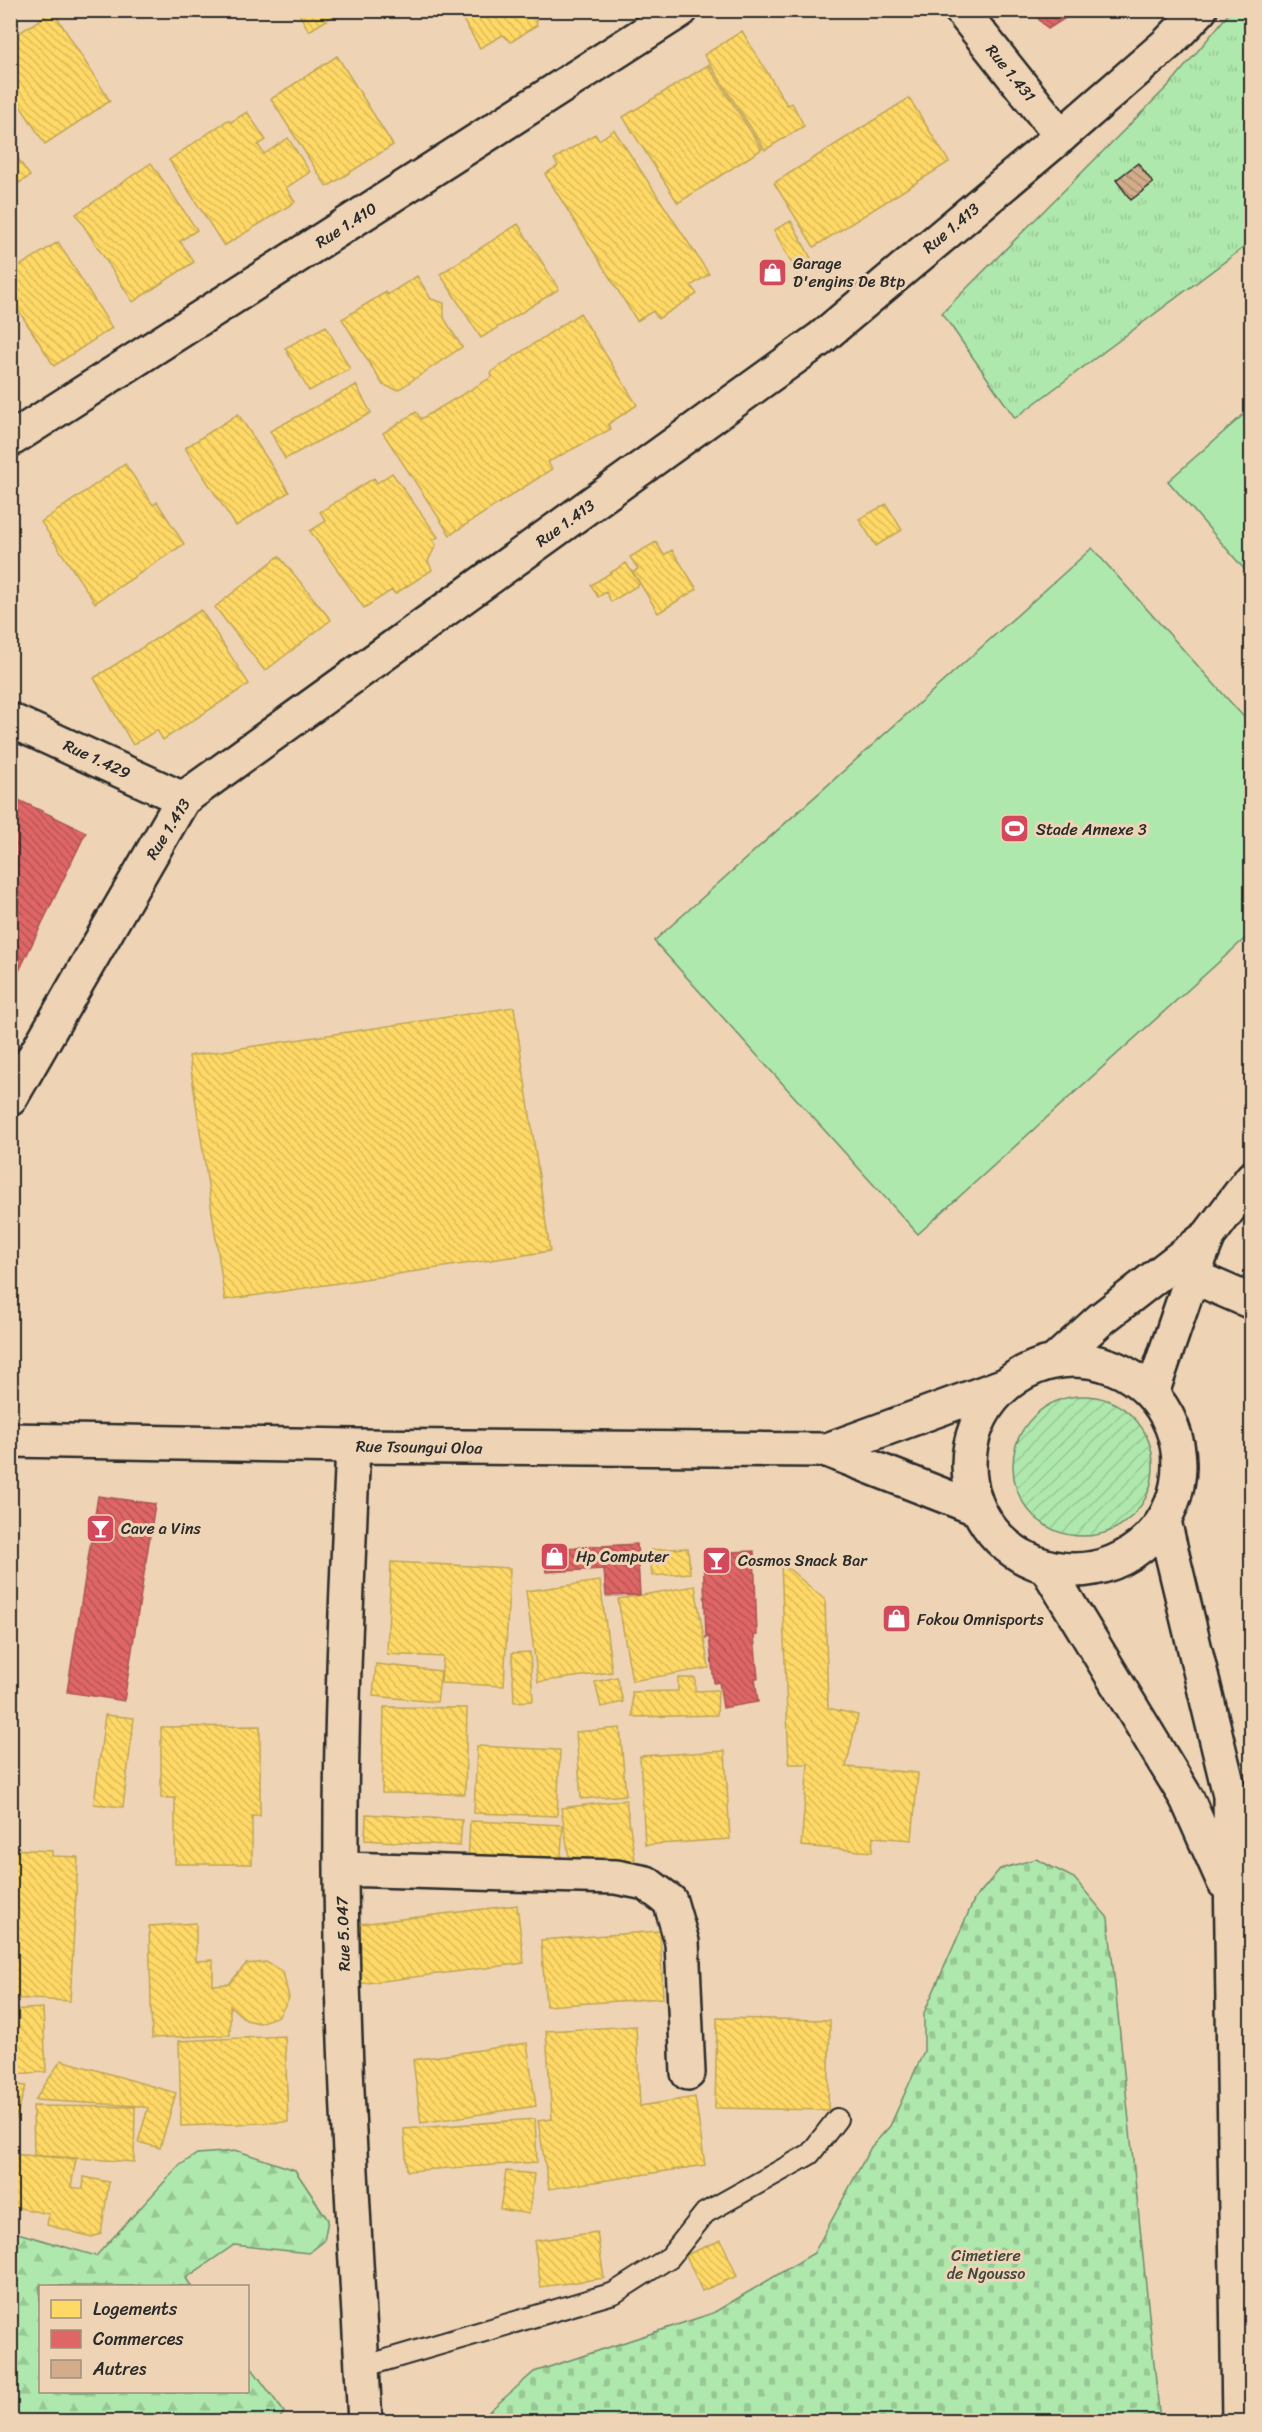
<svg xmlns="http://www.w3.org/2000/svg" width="1262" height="2432" font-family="Sriracha,sans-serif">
	<defs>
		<pattern id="grass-tufts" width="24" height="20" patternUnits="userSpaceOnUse" patternTransform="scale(1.5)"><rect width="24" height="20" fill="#afe8ac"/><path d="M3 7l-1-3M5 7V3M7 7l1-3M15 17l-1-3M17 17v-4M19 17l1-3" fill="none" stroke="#97c794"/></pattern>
		<pattern id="forest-firs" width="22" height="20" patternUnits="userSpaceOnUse" patternTransform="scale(1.5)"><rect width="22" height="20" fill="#afe8ac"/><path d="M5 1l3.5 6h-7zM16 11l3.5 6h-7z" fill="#97c794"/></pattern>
		<pattern id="cemetery-stones" width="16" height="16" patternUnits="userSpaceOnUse" patternTransform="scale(1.5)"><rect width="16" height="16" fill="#afe8ac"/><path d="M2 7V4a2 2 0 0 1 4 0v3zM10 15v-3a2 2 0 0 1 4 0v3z" fill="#97c794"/></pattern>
		<pattern id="garden-furrows" width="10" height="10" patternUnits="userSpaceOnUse" patternTransform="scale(1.5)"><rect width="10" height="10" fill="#afe8ac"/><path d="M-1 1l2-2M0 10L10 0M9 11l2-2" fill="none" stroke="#97c794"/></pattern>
		<pattern id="homes-back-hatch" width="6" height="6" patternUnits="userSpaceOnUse" patternTransform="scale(1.5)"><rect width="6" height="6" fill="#ffd966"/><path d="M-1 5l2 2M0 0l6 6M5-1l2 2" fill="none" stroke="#dbba59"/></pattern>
		<pattern id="shops-back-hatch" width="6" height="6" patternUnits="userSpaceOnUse" patternTransform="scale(1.5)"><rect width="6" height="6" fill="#e06666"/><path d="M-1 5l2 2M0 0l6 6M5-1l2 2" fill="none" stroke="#b65454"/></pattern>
		<pattern id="building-back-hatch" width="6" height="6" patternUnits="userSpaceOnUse" patternTransform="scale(1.5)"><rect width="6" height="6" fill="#d3ad8b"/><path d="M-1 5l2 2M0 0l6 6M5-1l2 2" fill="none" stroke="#ab8d72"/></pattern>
	</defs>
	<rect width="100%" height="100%" fill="#eed4b5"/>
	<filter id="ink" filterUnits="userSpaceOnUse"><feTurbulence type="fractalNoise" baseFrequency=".0167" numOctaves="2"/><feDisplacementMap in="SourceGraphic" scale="12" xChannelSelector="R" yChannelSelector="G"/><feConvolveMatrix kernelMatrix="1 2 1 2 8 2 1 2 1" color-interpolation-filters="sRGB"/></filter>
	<g filter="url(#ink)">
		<path fill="url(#grass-tufts)" stroke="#6d8a6c" stroke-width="1.5" d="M1231 11H1251V242L1015 418 942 313 1172 82Z"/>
		<path fill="url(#forest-firs)" stroke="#6d8a6c" stroke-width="1.5" d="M238 2151 295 2170 328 2220 324 2241 309 2253 234 2245 186 2278 191 2286H40V2392H248V2363L284 2412 278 2421H11V2231L96 2256 179 2166 197 2154Z"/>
		<path fill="url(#cemetery-stones)" stroke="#6d8a6c" stroke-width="1.5" d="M1036 1859 1074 1878 1108 1918 1160 2421H478L534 2372 713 2313 814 2253 871 2147 890 2126 924 2051V2013L974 1900 1000 1869Z"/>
		<path fill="url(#garden-furrows)" stroke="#6d8a6c" stroke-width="1.5" d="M1013 1466a70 70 0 1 1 140 0a70 70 0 1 1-140 0Z"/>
		<path fill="#afe8ac" stroke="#6d8a6c" stroke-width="1.5" d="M1251 408V577L1168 481Z
			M1092 548 1251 725V933L918 1234 654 941Z"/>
		<path fill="url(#homes-back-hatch)" stroke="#bfa554" stroke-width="1.5" d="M297 10H343L309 31Z
			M457 10H539L534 14 537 25 511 42 503 35 480 48Z
			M53 11 110 101 45 144 10 90V39Z
			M742 31 787 105 792 103 804 126 765 150 704 55Z
			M337 56 393 145 327 187 271 99Z
			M708 65 762 149 678 203 623 117Z
			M909 98 949 162 814 247 774 183Z
			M247 112 266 140 258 145 264 154 288 138 310 172 286 188 295 202 224 246 169 160 228 120 231 122Z
			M614 130 709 274 691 286 697 294 658 319 653 311 637 321 545 174 558 166 554 159 595 134 599 140Z
			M10 147 30 176 10 189Z
			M151 163 197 230 180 241 194 262 133 302 76 214Z
			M791 221 814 264 797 273 774 230Z
			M518 224 559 289 481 338 440 274Z
			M58 242 112 328 54 366 10 297V272Z
			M417 276 431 299 444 303V318L462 347 398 390 383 385 342 319 386 292 387 295Z
			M580 313 637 405 608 424 611 429 548 462 552 469 450 535 383 433 416 412 421 419 492 377 491 372Z
			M326 326 350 369 309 391 285 348Z
			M356 385 371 413 285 459 270 431Z
			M238 414 289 492 236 526 185 448Z
			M125 464 153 505 157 502 184 544 95 603 41 522Z
			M392 473 438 537 433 540 436 545 428 561 432 570 395 594 392 590 364 608 310 531 326 521 320 512 374 478 377 483Z
			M886 504 902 530 876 546 859 519Z
			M656 542 664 555 672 550 697 589 658 613 633 572 638 569 630 557Z
			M279 556 331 620 265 671 215 607Z
			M626 563 640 584 611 602 606 592 598 597 591 585Z
			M201 610 249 684 163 740 157 730 133 745 94 678Z
			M514 1007 550 1251 225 1300 189 1056Z
			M688 1548 690 1573 652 1576 650 1550Z
			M391 1562 510 1568 504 1686 441 1683 443 1657 387 1654Z
			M781 1562 825 1600 828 1708 858 1715 846 1767 918 1773 912 1840 873 1837 872 1852 801 1846 808 1764H789Z
			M600 1581 612 1672 538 1682 526 1591Z
			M695 1586 709 1668 632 1681 618 1599Z
			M530 1652 533 1701 514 1702 512 1653Z
			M1252 1657V1709H1251L1246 1658Z
			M376 1664 441 1671 437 1702 373 1696Z
			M617 1677 623 1702 601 1707 595 1682Z
			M678 1678H695V1691L718 1690 717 1715 633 1717 632 1692 678 1691Z
			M384 1707 467 1708 465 1794 382 1793Z
			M105 1715 134 1718 123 1807 94 1804Z
			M260 1726V1816H252V1864H175V1798H161V1727Z
			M620 1728 626 1795 581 1799 576 1732Z
			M477 1746 560 1750 557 1816 474 1813Z
			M725 1751 730 1839 645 1845 640 1756Z
			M626 1800 635 1860 571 1869 561 1808Z
			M366 1814 462 1820 460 1846 365 1840Z
			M470 1821 563 1825 560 1869 468 1864Z
			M10 1849 52 1851V1856L78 1857 70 2001 10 1998Z
			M517 1905 524 1963 359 1984 352 1925Z
			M196 1923V1961L213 1960V1985L229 1984 246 1964 266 1962 283 1972 289 1998 279 2016 259 2023 246 2020 230 2006V2035L152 2038 149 1926Z
			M660 1931 663 1998 546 2006 541 1940Z
			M43 2008 46 2072 10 2074V2010Z
			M717 2018 830 2020 828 2110 715 2108Z
			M636 2026 640 2106 695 2097 705 2165 549 2189 538 2121 552 2119 546 2031Z
			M285 2036 288 2122 181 2126 179 2041Z
			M527 2043 536 2106 421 2123 413 2060Z
			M61 2060 176 2093 160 2148 138 2142 148 2108 139 2106 35 2100Z
			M10 2084 26 2086 10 2136Z
			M33 2106 135 2107 134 2162 34 2155Z
			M535 2119 537 2162 407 2171 404 2129Z
			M10 2154 76 2159 71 2187 83 2189 84 2177 109 2182 101 2234 92 2237 47 2225 49 2214 10 2206Z
			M506 2171 534 2174 529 2214 500 2209Z
			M597 2232 604 2278 541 2287 534 2241Z
			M721 2240 737 2276 702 2291 686 2255Z"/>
		<path fill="url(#shops-back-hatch)" stroke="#aa5454" stroke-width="1.5" d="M1030 10H1078L1048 29Z
			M10 796 86 832 18 973 10 970Z
			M98 1496 155 1504 124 1701 67 1692Z
			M637 1544 640 1595 606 1596 604 1569 546 1572 544 1549Z
			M754 1551 757 1635 754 1636 758 1678H755L758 1702 723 1708 719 1682 714 1683 709 1637 706 1638 703 1553Z"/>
		<path fill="url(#building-back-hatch)" stroke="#2b2b2b" stroke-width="1.5" d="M1138 163 1153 183 1131 200 1116 180Z"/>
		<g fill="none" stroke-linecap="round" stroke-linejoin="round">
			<defs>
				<path id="lane" d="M362 2367 614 2293 670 2257 705 2213 810 2154 837 2119"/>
				<path id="street" d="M961 10 1061 136
					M10 440 681 10
					M10 720 183 799
					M1192 1276 1252 1302
					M353 1446C347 1587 340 1727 341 1868 342 2053 355 2237 365 2422
					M341 1869 616 1877 646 1883 670 1901 682 1942 688 2073"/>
				<path id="secondary" d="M10 1099 183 799 820 339 1061 136 1168 43 1200 10
					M1164 1521 1230 1795 1239 2422
					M1047 1568 1187 1799 1224 1882"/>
				<path id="primary" d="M969 1465a105 105 0 1 1 210 0a105 105 0 1 1-210 0Z
					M1056 1360 1101 1319 1208 1236
					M1152 1393 1192 1276 1209 1235 1252 1178
					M10 1440 353 1446 827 1450 1005 1385
					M827 1450 978 1509"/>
			</defs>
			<use href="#lane" stroke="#2b2b2b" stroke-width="24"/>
			<use href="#street" stroke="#2b2b2b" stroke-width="38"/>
			<use href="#secondary" stroke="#2b2b2b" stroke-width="38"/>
			<use href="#primary" stroke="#2b2b2b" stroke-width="38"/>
			<use href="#lane" stroke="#eed4b5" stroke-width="20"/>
			<use href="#street" stroke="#eed4b5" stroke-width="33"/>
			<use href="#secondary" stroke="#eed4b5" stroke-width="33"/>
			<use href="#primary" stroke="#eed4b5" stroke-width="33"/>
		</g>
	</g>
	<defs>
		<symbol id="shop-square" viewBox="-11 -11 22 22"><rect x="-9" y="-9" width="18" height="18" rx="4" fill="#d1495b" stroke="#eed4b5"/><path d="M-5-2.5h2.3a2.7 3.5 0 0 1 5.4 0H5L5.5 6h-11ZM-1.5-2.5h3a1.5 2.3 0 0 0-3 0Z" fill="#fff"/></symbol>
		<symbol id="stadium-square" viewBox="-11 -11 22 22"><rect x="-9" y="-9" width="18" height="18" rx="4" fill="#d1495b" stroke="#eed4b5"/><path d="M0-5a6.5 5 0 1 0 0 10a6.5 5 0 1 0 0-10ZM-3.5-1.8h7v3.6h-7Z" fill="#fff"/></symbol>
		<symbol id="bar-square" viewBox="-11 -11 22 22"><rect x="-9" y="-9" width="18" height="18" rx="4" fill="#d1495b" stroke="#eed4b5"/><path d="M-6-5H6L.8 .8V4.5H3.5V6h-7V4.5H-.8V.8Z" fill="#fff"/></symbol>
	</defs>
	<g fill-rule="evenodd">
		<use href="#shop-square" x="756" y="256" width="33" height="33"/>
		<use href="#stadium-square" x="998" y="812" width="33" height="33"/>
		<use href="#bar-square" x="84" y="1512" width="33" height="33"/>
		<use href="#shop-square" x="538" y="1540" width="33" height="33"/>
		<use href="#bar-square" x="700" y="1544" width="33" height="33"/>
		<use href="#shop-square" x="880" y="1602" width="33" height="33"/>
	</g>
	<g text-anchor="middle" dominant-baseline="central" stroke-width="6" stroke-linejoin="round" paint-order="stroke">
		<g font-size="16" fill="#2b2b2b" stroke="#eed4b5">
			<text transform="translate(1011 73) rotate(51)">Rue 1.431</text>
			<text transform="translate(346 225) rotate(-33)">Rue 1.410</text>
			<text transform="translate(951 228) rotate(-40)">Rue 1.413</text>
			<text transform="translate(565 523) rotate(-36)">Rue 1.413</text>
			<text transform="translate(97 759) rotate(25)">Rue 1.429</text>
			<text transform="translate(168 829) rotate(-58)">Rue 1.413</text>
			<text transform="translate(419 1447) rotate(1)">Rue Tsoungui Oloa</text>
			<text transform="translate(343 1934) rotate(-92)">Rue 5.047</text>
		</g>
		<g font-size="16" fill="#2b2b2b" stroke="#eed4b5" text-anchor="start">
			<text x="793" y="263">Garage<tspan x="793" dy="18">D'engins De Btp</tspan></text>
			<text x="1036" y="829">Stade Annexe 3</text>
			<text x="121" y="1528">Cave a Vins</text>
			<text x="576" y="1556">Hp Computer</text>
			<text x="738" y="1560">Cosmos Snack Bar</text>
			<text x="917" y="1619">Fokou Omnisports</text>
		</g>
		<g font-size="16" fill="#3f473e" stroke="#eed4b5">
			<text x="986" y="2255">Cimetiere<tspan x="986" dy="18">de Ngousso</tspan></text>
		</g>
	</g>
	<rect width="1262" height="2432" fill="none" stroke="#eed4b5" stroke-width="36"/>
	<rect x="18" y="18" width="1226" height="2396" fill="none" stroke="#2b2b2b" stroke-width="2" filter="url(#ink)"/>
	<rect x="39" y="2285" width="210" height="108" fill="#eed4b5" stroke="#a0907e" stroke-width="1.5"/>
	<rect x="51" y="2300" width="30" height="18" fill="#ffd966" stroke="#a0907e" stroke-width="1.5"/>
	<text x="93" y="2315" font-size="18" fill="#2b2b2b">Logements</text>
	<rect x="51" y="2330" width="30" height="18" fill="#e06666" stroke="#a0907e" stroke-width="1.5"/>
	<text x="93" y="2345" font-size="18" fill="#2b2b2b">Commerces</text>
	<rect x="51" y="2360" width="30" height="18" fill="#d3ad8b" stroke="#a0907e" stroke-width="1.5"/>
	<text x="93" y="2375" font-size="18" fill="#2b2b2b">Autres</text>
</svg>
